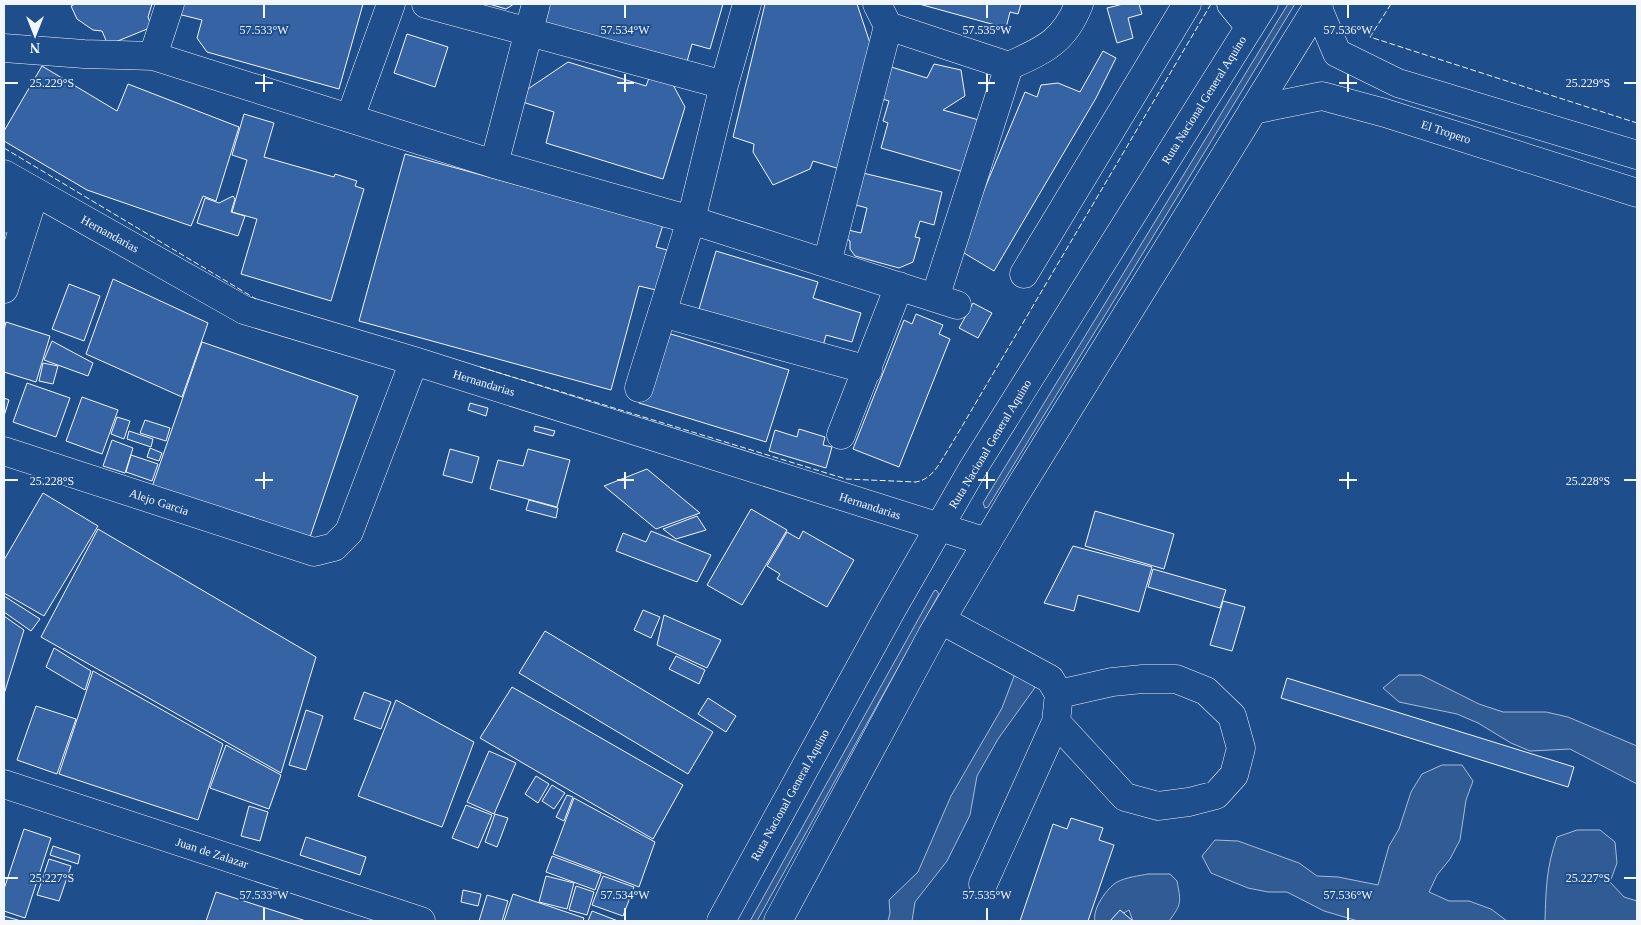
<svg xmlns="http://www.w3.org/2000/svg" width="1641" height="925" font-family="Georgia,serif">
	<rect width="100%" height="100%" fill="#1f4e8c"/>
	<path fill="#305b95" stroke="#a8bbd7" d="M1288 4H1295L988 507 985 508 983 503Z
		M936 590 939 594 757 921H750L934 591Z
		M1016 671H1042L1034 689 998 739 977 776 970 815 947 861 915 902 912 921H888L890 913 889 900 918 872 951 796 1002 708Z
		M1399 675H1421L1479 704 1503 712H1546L1568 717 1637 746V784L1570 749 1530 751 1511 743 1478 723 1457 714 1399 702 1383 688Z
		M1442 765H1462L1473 781 1466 800 1460 840 1450 859 1437 875 1429 892 1449 901H1469L1491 909 1507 921H1358L1324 911 1287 892H1268L1248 888 1211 873 1202 856 1215 840 1238 841 1299 863 1317 876 1338 877 1378 885 1389 846 1399 829 1411 792 1422 774Z
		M1577 830H1600L1615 842 1617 863 1610 882 1624 897 1637 901V921H1545C1546 890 1546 868 1557 837Z
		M1148 874H1170L1177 881C1181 902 1182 904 1169 921H1133L1129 910 1120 915 1118 921H1095C1092 909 1107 888 1117 882 1127 877 1138 876 1148 874Z"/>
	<path fill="#3563a3" stroke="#f2f6ff" d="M75 4H152L148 17 152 27 108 45 102 31 93 30 77 19 71 6Z
		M181 4H363L339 89 207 52 197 38 202 20 178 14Z
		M489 4H514L506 9Z
		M545 4H723L710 49 692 44 686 65 539 24Z
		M765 4H857L873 52 840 169 813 161 810 169 773 185 753 152 754 144 733 137Z
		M919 4H1021L1018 14 1010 12 1006 28Z
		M1123 4H1139L1142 14 1128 18 1133 38 1117 43 1107 8Z
		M407 34 448 47 435 87 394 73Z
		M1103 51 1116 58 1096 98 994 271 959 250 1025 92 1037 97 1041 85 1058 83 1080 92Z
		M568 62 646 86 649 78 672 83 685 107 663 179 546 143 554 112 513 99Z
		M934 64 961 70 965 96 943 110 979 120 964 172 881 148 888 123 883 121 889 101 879 98 888 66 927 78Z
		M42 66 117 111 128 84 239 127 216 201 203 196 191 226 87 190 4 141V131Z
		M244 114 274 123 264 157 334 177 335 174 357 181 355 186 364 189 331 301 241 274 257 219 232 212 247 160 232 155Z
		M405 154 663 225 656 247 667 250 656 290 639 286 611 390 359 321Z
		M863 173 942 192 934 225 920 221 915 237 920 238 913 262 899 268 855 256 850 249V241L843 236 844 229 861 233 867 208 856 205Z
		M233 196 235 199 231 212 245 216 238 236 197 223 205 198 219 203Z
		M716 251 818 282 813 298 861 313 852 342 826 335 823 346 699 309Z
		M113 279 208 323 182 397 86 354Z
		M69 284 100 296 84 341 52 329Z
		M973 303 992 313 978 338 959 328Z
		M916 314 943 325 939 334 950 339 899 467 853 449 904 320 912 324Z
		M6 322 50 336 36 382 4 372V330Z
		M661 331 789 370 766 442 639 403Z
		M52 341 93 363 88 376 44 360Z
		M202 342 358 396 309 540 152 487Z
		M43 363 58 366 53 384 39 381Z
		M27 383 70 398 56 437 13 422Z
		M82 397 118 410 102 454 66 441Z
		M4 398 9 400 4 416Z
		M470 403 488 408 486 416 468 410Z
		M117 417 130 421 124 439 111 434Z
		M145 420 170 428 166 441 140 433Z
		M535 426 555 431 553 436 534 431Z
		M799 429 825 437 823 445 832 447 826 468 769 451 775 430 797 437Z
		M129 431 153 439 151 447 127 439Z
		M112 440 133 448 125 473 103 466Z
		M150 448 162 453 159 461 147 457Z
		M450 449 479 457 472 483 443 475Z
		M528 449 570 460 557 507 490 489 498 460 523 466Z
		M131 455 158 464 152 481 126 472Z
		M647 469 700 513 656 529 604 486Z
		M43 493 98 526 44 616 4 593V560Z
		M529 500 558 508 556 518 526 510Z
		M751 509 787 530 742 605 707 585Z
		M1095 511 1174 534 1164 569 1085 546Z
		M697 516 706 530 676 539 663 529Z
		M98 529 316 657 281 773 41 637Z
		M651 531 711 555 697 582 616 551 623 533 646 542Z
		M803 531 854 560 827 607 777 579 780 574 767 566 787 532 799 539Z
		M1073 546 1152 567 1139 612 1078 595 1074 611 1044 603Z
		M1153 569 1226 590 1220 608 1148 587Z
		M4 596 40 619 31 631 4 612Z
		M1223 601 1245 607 1232 651 1210 645Z
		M643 610 660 617 651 638 634 630Z
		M664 615 721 640 707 668 657 645Z
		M4 616 24 630 4 694Z
		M545 631 713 732 688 774 519 673Z
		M54 648 91 671 85 690 46 667Z
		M676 656 705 670 699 684 669 669Z
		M93 671 223 744 198 820 59 774Z
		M1287 678 1574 767 1568 787 1281 698Z
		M512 687 683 785 653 839 480 738Z
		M364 692 391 702 381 729 354 719Z
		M708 698 736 716 726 732 698 714Z
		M396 700 474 742 442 827 358 796Z
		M36 706 76 719 57 774 17 760Z
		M306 710 323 716 306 770 289 765Z
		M226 745 281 775 269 809 210 788Z
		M489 751 516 763 494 814 467 802Z
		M536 776 549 784 538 803 525 794Z
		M552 785 565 793 554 809 542 801Z
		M567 795 573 797 564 821 556 817Z
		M574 798 655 842 639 887 553 854Z
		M466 805 492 815 478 848 452 838Z
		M249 806 268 812 260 841 241 836Z
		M495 814 508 818 497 847 485 842Z
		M1071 818 1103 828 1099 840 1114 845 1088 921H1020L1053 824 1067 829Z
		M24 829 51 838 25 918 4 911V889Z
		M306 837 366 857 360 875 300 855Z
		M53 846 80 855 78 864 50 855Z
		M552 856 601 874 595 890 546 872Z
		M49 859 71 866 59 901 37 895Z
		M546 876 574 883 567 909 539 902Z
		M603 876 634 887 623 916 592 905Z
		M576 886 594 892 587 915 569 910Z
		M463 890 481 894 478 906 461 902Z
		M216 892 306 921H206Z
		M513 894 584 918 583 921H504Z
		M487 895 508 901 502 921H479Z
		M1120 910 1133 921H1110Z
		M592 911 618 921H588Z
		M4 916 21 921H4Z"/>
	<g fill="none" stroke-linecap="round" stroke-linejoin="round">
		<defs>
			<path id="minor" d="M426 4 724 85
				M1231 4 1249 26
				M1317 6 1337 53 1398 83 1637 155
				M888 26 1009 66C1044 50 1064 42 1079 4
				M4 48 84 54 153 56 494 164 691 220 957 305
				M153 56 170 4
				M1253 110 1322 96 1385 113 1637 193
				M350 118 391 4
				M494 164 536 4
				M4 174 244 310 414 361 987 542
				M4 219 17 182
				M827 263 888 26 877 4
				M1024 274 1187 4
				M4 289 35 192
				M935 298 1009 66
				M662 313 868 370
				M639 388 691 220 724 85 747 4
				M841 435 899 286
				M4 451 314 552 334 547 349 532 414 361
				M941 620 1050 679 1059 694 1056 722 983 884
				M1056 722 1125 797 1158 806 1189 802 1216 795 1234 775 1241 748 1232 716 1206 691 1176 679H1143L1112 682 1059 694
				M4 784 421 921"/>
			<path id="highway" d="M721 921 891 611 972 470 1264 4
				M778 921 932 635 1015 495 1319 4"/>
		</defs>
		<use href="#minor" stroke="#f2f6ff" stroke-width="29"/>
		<use href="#highway" stroke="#f2f6ff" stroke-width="29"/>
		<use href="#minor" stroke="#1f4e8c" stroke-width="28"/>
		<use href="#highway" stroke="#1f4e8c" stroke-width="28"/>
		<path stroke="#f2f6ff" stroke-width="1" stroke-dasharray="6 2.5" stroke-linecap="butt" d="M1391 4 1370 37 1637 123
			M4 148 256 299
			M480 367 846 479 916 482C934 479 941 460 951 445L1211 4"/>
	</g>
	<path fill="none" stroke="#f2f6ff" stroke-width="2" d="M264 5V18M625 5V18M987 5V18M1348 5V18M264 74V92M625 74V92M987 74V92M1348 74V92M5 83H18M255 83H273M617 83H634M978 83H995M1339 83H1357M1624 83H1636M264 472V489M625 472V489M987 472V489M1348 472V489M5 480H18M255 480H273M617 480H634M978 480H995M1339 480H1357M1624 480H1636M5 878H18M1624 878H1636M264 908V920M625 908V920M987 908V920M1348 908V920"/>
	<g text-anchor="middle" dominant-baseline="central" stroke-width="4" stroke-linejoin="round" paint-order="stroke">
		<g font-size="12" fill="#f2f6ff" stroke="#1f4e8c">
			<text transform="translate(1204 100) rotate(-58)">Ruta Nacional General Aquino</text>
			<text transform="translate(1446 132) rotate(18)">El Tropero</text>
			<text transform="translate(110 234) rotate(29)">Hernandarias</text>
			<text transform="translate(484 383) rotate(17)">Hernandarias</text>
			<text transform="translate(990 444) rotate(-59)">Ruta Nacional General Aquino</text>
			<text transform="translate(159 502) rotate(18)">Alejo Garcia</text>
			<text transform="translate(870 506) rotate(18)">Hernandarias</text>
			<text transform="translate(790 795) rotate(-61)">Ruta Nacional General Aquino</text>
			<text transform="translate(212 853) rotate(18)">Juan de Zalazar</text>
		</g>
	</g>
	<g font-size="12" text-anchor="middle" fill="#f2f6ff" stroke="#1f4e8c" stroke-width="4" stroke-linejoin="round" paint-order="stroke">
		<text x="264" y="34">57.533°W</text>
		<text x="625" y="34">57.534°W</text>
		<text x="987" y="34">57.535°W</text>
		<text x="1348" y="34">57.536°W</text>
		<text x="1588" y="87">25.229°S</text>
		<text x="52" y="87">25.229°S</text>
		<text x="1588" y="485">25.228°S</text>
		<text x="52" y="485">25.228°S</text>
		<text x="1588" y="882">25.227°S</text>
		<text x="52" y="882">25.227°S</text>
		<text x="264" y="899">57.533°W</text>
		<text x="625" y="899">57.534°W</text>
		<text x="987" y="899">57.535°W</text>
		<text x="1348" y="899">57.536°W</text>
	</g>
	<rect width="1641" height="925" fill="none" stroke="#f2f6ff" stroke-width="10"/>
	<g transform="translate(35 35) rotate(180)" stroke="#1f4e8c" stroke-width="4" paint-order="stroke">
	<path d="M0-4L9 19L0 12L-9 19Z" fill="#f2f6ff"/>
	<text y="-8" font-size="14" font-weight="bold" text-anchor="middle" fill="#f2f6ff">N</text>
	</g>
</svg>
